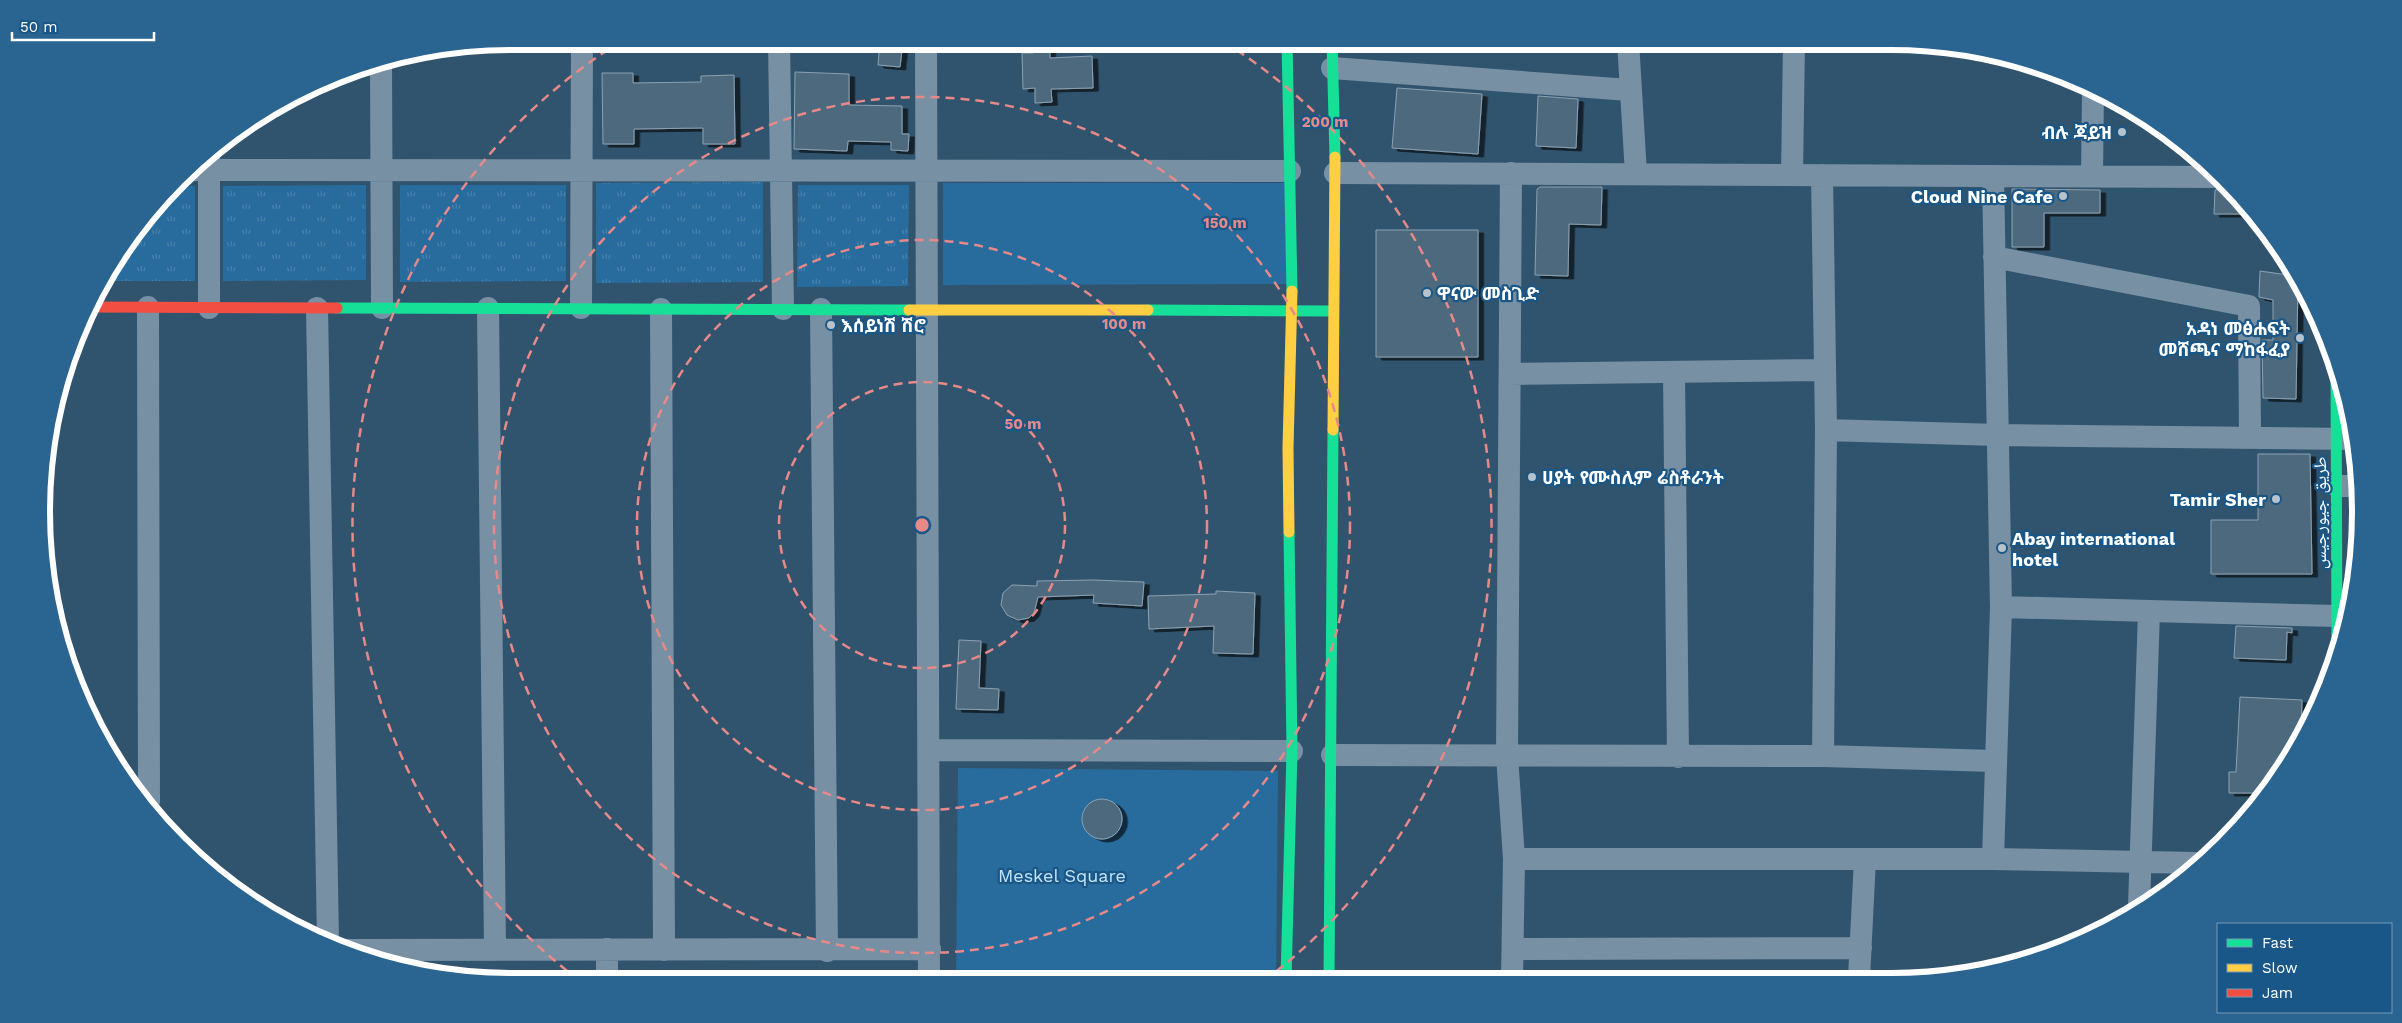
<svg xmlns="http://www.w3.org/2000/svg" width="2402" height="1023" font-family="'Work Sans','Noto Naskh Arabic','Noto Sans Ethiopic',sans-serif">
	<defs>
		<pattern id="grass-tufts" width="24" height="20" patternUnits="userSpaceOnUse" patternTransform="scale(1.25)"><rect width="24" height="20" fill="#286c9d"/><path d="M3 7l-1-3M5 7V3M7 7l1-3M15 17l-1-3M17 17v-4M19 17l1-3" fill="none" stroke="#4882ac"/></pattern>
		<filter id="shadow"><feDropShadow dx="5.5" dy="3" stdDeviation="0" flood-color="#0009"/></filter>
	</defs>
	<rect width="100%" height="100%" fill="#31546e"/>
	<path fill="url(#grass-tufts)" d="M763 182V282L596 283V183Z
		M366 185V280L223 281V186Z
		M400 185H566V281L400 282Z
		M798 185H909L908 286 797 287Z
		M178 186H195V281H102Z"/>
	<path fill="#286c9d" d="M943 183H1288V284L943 285Z
		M958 768 1278 771 1276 980H956Z"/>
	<path fill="#4e697e" stroke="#8ca1b1" filter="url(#shadow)" d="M880 41H903L900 67 878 65Z
		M1033 41H1050V58L1092 56 1093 88 1051 89 1052 102 1035 103V88L1023 89 1022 53H1033Z
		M795 72 849 74V105L902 106V134H909L908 151 891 150V142L848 141 847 151 794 149Z
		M602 73H633V83L701 82V76L734 75 735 144H703V128L634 129V144H603Z
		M1397 88 1482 94 1478 154 1392 148Z
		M1538 96 1578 99 1576 148 1536 146Z
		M1540 187H1602L1601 225 1569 224 1568 276 1535 275 1537 189Z
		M2228 188 2253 214H2214L2215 190Z
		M2012 189 2100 190V213H2044V247H2012Z
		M1376 230H1478V357H1376Z
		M2260 271 2295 276 2298 280 2296 399 2263 398 2262 340H2273V300L2259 297Z
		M2258 454H2310L2312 574H2211V520H2258Z
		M1094 580 1144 582 1142 606 1093 603 1094 595 1038 597 1034 613 1029 618 1018 620 1007 615 1001 605 1003 593 1012 585 1037 586V581Z
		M1216 591 1255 593 1253 654 1213 653 1214 626 1149 629 1148 596 1216 594Z
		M2236 626 2292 628V633L2287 632 2286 660 2234 658Z
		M959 640 981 641 979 688 999 689 998 710 956 709Z
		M2240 697 2302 700 2301 732 2281 773 2263 793H2229V772H2236Z
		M1082 819a20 20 0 1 1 40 0a20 20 0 1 1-40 0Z"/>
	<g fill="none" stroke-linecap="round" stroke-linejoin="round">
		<path stroke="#7890a3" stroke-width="22" d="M779 41 783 309
			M926 41 929 981
			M1628 41 1636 174
			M381 63 382 308
			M1332 68 1629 90
			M209 152V308
			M192 170 1290 171
			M1335 173 2218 177
			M1511 173 1507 755 1514 859 1512 979
			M1792 175 1794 41
			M1822 175 1826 430 1823 756
			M1993 176 2001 607 1993 859
			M2092 176 2093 90
			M1994 257 2249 306 2250 438
			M148 307 149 801
			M317 308 328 942
			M488 308 495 949
			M581 308 582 41
			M661 309 664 950
			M821 309 827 951
			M1674 372 1678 757
			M1510 374 1824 370
			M1826 430 1998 435 2353 439
			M2337 486H2360
			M2001 607 2337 616
			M930 750 1292 751
			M1332 755 1823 756 1995 761
			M1514 859H1993L2197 863
			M2139 906 2149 612
			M607 949V981
			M1513 949 1861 948
			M346 950 930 949
			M1859 978 1865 859"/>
		<path stroke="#16e098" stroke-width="11" d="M1287 41 1292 291
			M1332 41 1335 157
			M337 308 909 310
			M1148 310 1332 311
			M2336 367 2337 659
			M1329 979 1333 430
			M1286 980 1292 751 1289 532"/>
		<path stroke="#ffcf43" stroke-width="11" d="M909 310H1148
			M1333 430 1335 157
			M1289 532 1288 448 1292 291"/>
		<path stroke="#f24e42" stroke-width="11" d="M93 307 337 308"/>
	</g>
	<g fill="none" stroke="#e88989" stroke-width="2.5" stroke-dasharray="9 6">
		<circle cx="922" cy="525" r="143"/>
		<circle cx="922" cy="525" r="285"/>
		<circle cx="922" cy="525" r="428"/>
		<path d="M579 980A570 570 0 0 1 620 42M1224 42A570 570 0 0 1 1269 977"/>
	</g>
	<g fill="#b7c3cc" stroke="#185787" stroke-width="2">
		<circle cx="2122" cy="132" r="5"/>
		<circle cx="2063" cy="196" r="5"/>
		<circle cx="1427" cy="293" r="5"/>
		<circle cx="831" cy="325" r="5"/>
		<circle cx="2300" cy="338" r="5"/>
		<circle cx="1532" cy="477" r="5"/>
		<circle cx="2276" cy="499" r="5"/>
		<circle cx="2002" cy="548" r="5"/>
	</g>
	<g text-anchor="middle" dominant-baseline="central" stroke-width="4.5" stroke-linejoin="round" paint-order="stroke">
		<g font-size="18" font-weight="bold" fill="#fff" stroke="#185787" text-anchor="end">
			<text x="2112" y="132">ብሉ ጃይዝ</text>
			<text x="2053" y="196">Cloud Nine Cafe</text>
			<text x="1437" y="293" text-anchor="start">ዋናው መስጊድ</text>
			<text x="841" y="325" text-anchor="start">እሰይነሽ ሽሮ</text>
			<text x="2290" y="328">አዳነ መፅሐፍት<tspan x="2290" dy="21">መሸጫና ማከፋፈያ</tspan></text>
			<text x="1542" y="477" text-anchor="start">ሀያት የሙስሊም ሬስቶራንት</text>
			<text x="2266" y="499">Tamir Sher</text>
			<text x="2012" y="538" text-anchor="start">Abay international<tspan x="2012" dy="21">hotel</tspan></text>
		</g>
		<g font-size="18" fill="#fff" stroke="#185787">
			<text transform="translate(2319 513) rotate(-90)">طريق جيورجيس</text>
		</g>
		<g font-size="18" fill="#c4e3fa" stroke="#185787">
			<text x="1062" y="875">Meskel Square</text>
		</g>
	</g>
	<path d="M0 0H2402V1023H0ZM511 50H1891A461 461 0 0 1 2352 511V512A461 461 0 0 1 1891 973H511A461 461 0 0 1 50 512V511A461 461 0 0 1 511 50Z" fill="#2a6491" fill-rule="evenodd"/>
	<path fill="none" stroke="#fff" stroke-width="6" d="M511 50H1891A461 461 0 0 1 2352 511V512A461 461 0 0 1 1891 973H511A461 461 0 0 1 50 512V511A461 461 0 0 1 511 50Z"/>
	<circle cx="922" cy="525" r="8" fill="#e88989" stroke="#185787" stroke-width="2.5"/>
	<g font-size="15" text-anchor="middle" font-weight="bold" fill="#e88989" stroke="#185787" stroke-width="4.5" stroke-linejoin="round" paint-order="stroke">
		<text x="1325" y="127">200 m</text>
		<text x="1225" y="228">150 m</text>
		<text x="1124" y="329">100 m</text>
		<text x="1023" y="429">50 m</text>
	</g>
	<rect x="2217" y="923" width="175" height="90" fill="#185787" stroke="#749ab7"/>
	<rect x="2227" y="939" width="25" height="8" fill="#16e098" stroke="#749ab7"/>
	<text x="2262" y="948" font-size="15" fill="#ffffff">Fast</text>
	<rect x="2227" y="964" width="25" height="8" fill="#ffcf43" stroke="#749ab7"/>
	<text x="2262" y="973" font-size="15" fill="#ffffff">Slow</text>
	<rect x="2227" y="989" width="25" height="8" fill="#f24e42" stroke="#749ab7"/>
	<text x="2262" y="998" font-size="15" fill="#ffffff">Jam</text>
	<path d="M12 32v8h142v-8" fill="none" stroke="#ffffff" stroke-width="2.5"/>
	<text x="20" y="32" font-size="15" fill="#ffffff" stroke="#185787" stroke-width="4" paint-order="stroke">50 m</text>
</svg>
